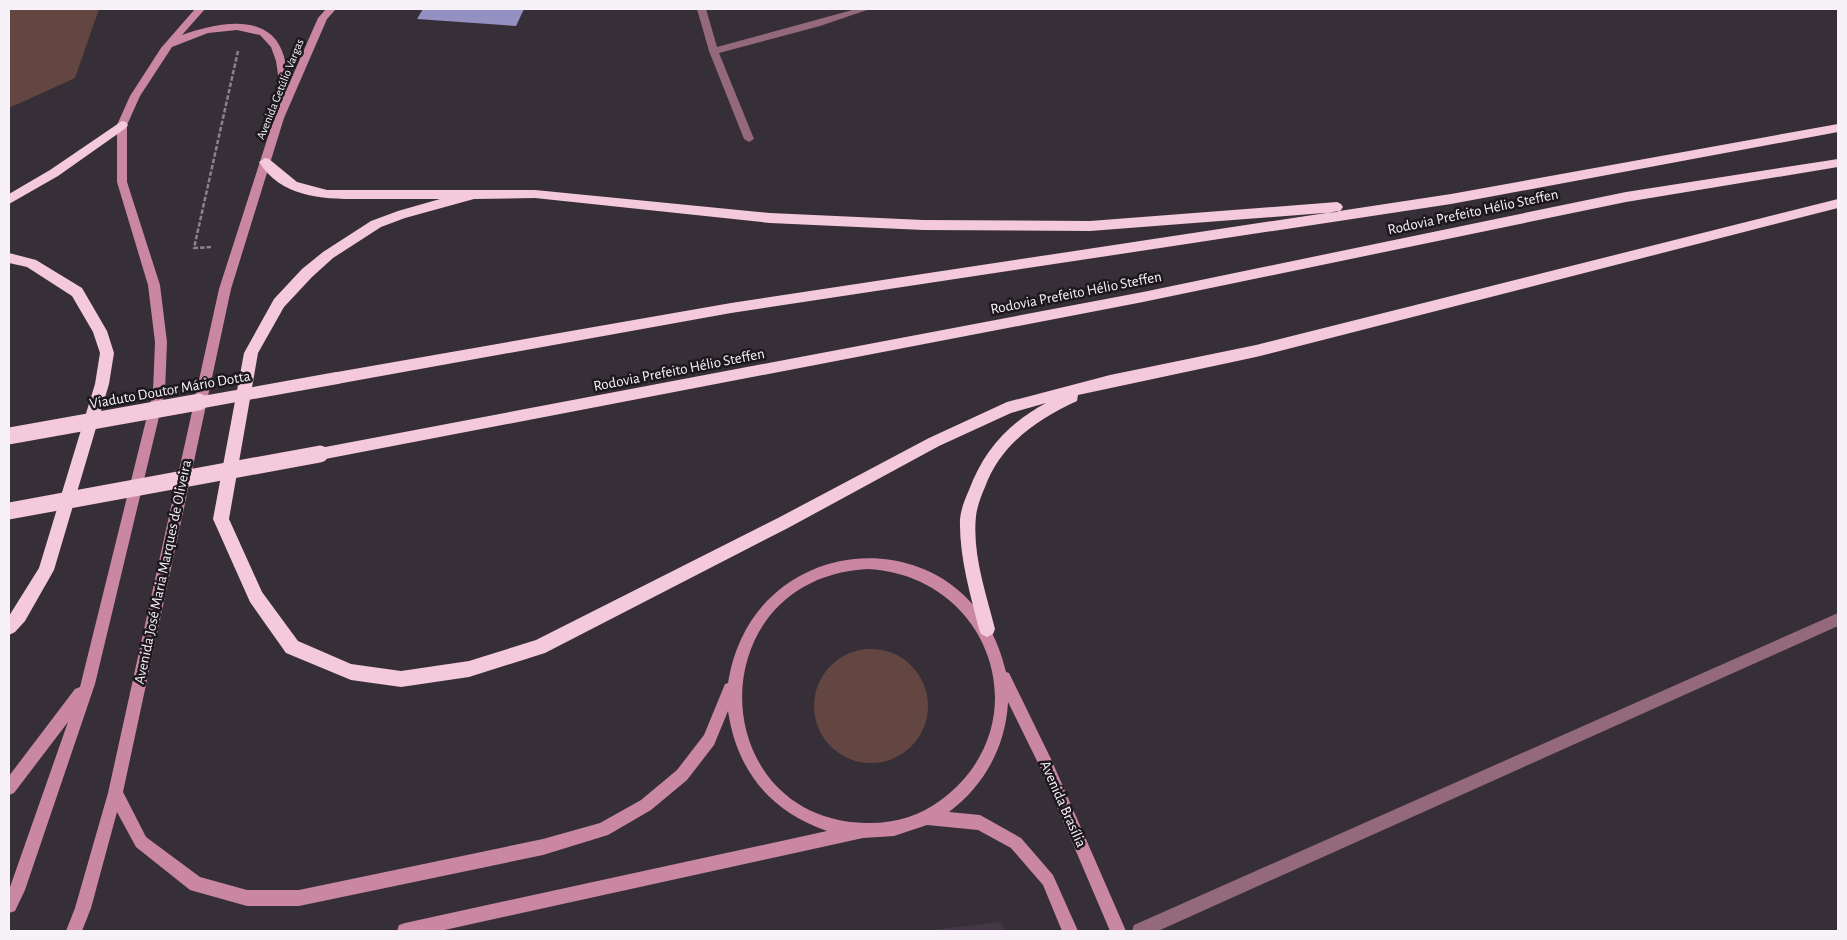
<svg xmlns="http://www.w3.org/2000/svg" width="1847" height="940" font-family="'Alegreya Sans',sans-serif">
	<rect width="100%" height="100%" fill="#372f38"/>
	<path fill="#443846" d="M1001 922 1005 931H924Z"/>
	<path fill="#634541" d="M9 9H99L75 78 9 108Z
		M814 706a57 57 0 1 1 114 0a57 57 0 1 1-114 0Z"/>
	<path fill="#9490c1" d="M423 9H524L516 26 417 19Z"/>
	<g fill="none" stroke-linecap="round" stroke-linejoin="round">
		<path stroke="#8a838b" stroke-width="2.5" stroke-dasharray="4.5 2" stroke-linecap="butt" d="M211 247 194 248 238 51"/>
		<path fill="#946979" fill-rule="evenodd" d="M1838 613V626L1158 931H1132L1134 925Z"/>
		<path fill="#946979" fill-rule="evenodd" d="M697 9H706L717 47 856 9H870L820 26 719 53 754 139 749 142 744 139 709 51Z"/>
		<path fill="#ca87a1" fill-rule="evenodd" d="M195 9H205L182 35C208 26 255 13 276 40 285 52 287 69 289 84L318 18 326 9H336L327 19 284 118 231 289 123 792 146 837 200 877 247 890H299L543 839 600 823 641 800 677 770 704 735 725 684 728 683C753 523 971 514 1006 672L1009 673 1051 759 1126 931H1110L1041 769 1008 702C1006 746 984 786 949 812L980 815 1021 838 1053 875 1078 931H1062L1043 885 1011 848 978 830 927 825 894 836 863 838 440 931H397L399 925 405 923 827 831C770 811 737 771 728 711L714 745 687 780 651 810 608 835 543 855 299 906H247L190 890 136 847 117 812 91 908 82 931H66L75 908 108 793 219 289 274 118 282 100 276 61 271 47 260 35 237 30 208 33 172 47 140 96 127 125V182L160 285 167 342 165 392 95 684 25 890 15 911 9 913V890L68 722 14 793 9 795V776L75 689 80 687 153 392 155 342 148 285 117 182V125L130 96 161 48ZM868 569C992 576 1042 725 941 800 920 816 893 824 866 823 703 819 698 578 868 569Z"/>
		<path fill="#f4c9d9" fill-rule="evenodd" d="M122 121 126 122 128 125 126 128 58 176 9 204V194L50 170Z
			M1838 124V132L1451 204 731 313 337 384 332 382 330 378 332 374 337 372 731 303 1451 194Z
			M265 158 269 159 297 182 327 190H535L770 213 923 220 1090 221 1337 202 1341 204 1343 207 1341 210 1337 212 1090 231 923 230 770 223 535 198 474 199 405 218 381 227 333 258 312 277 284 307 258 353 229 519 262 592 298 641 351 664 401 671 469 661 536 640 778 518 929 438 1007 402 1110 375 1256 345 1838 199V208L1256 357 1078 395 1077 401C1036 420 1001 444 985 487 981 496 977 507 976 516 972 554 986 593 995 629L993 634 987 637 981 634 979 629C970 593 959 556 960 519 961 509 965 499 969 490 984 450 1009 423 1046 403L1011 413 939 446 788 528 545 653 469 677 401 687 351 680 286 653 250 602 213 519 244 353 274 299 302 269 323 252 371 221 398 211 440 199C419 199 397 199 375 199 333 199 284 202 259 162Z
			M1838 159V167L1626 202 1143 302 320 460 315 458 313 454 315 450 320 448 1143 292 1626 192Z
			M9 253 36 260 82 288 107 331 114 353 109 384 54 570 25 621 15 632 9 635V616L39 568 95 384 100 353 93 332 72 296 27 267 9 263Z"/>
		<path stroke="#f4c9d9" stroke-width="12" d="M192 404 337 378"/>
		<path stroke="#f4c9d9" stroke-width="17" d="M9 436 199 402
			M9 511 320 454"/>
	</g>
	<g text-anchor="middle" dominant-baseline="central" stroke-width="5" stroke-linejoin="round" paint-order="stroke">
		<g font-size="12" fill="#f7f2f8" stroke="#1c181d">
			<text transform="translate(280 89) rotate(-68)">Avenida Getúlio Vargas</text>
		</g>
		<g font-size="15" fill="#f7f2f8" stroke="#1c181d">
			<text transform="translate(1473 212) rotate(-12)">Rodovia Prefeito Hélio Steffen</text>
			<text transform="translate(1076 293) rotate(-11)">Rodovia Prefeito Hélio Steffen</text>
			<text transform="translate(679 370) rotate(-11)">Rodovia Prefeito Hélio Steffen</text>
			<text transform="translate(170 390) rotate(-10)">Viaduto Doutor Mário Dotta</text>
			<text transform="translate(163 572) rotate(-78)">Avenida José Maria Marques de Oliveira</text>
			<text transform="translate(1063 804) rotate(66)">Avenida Brasília</text>
		</g>
	</g>
	<rect width="1847" height="940" fill="none" stroke="#f7f2f8" stroke-width="20"/>
</svg>
